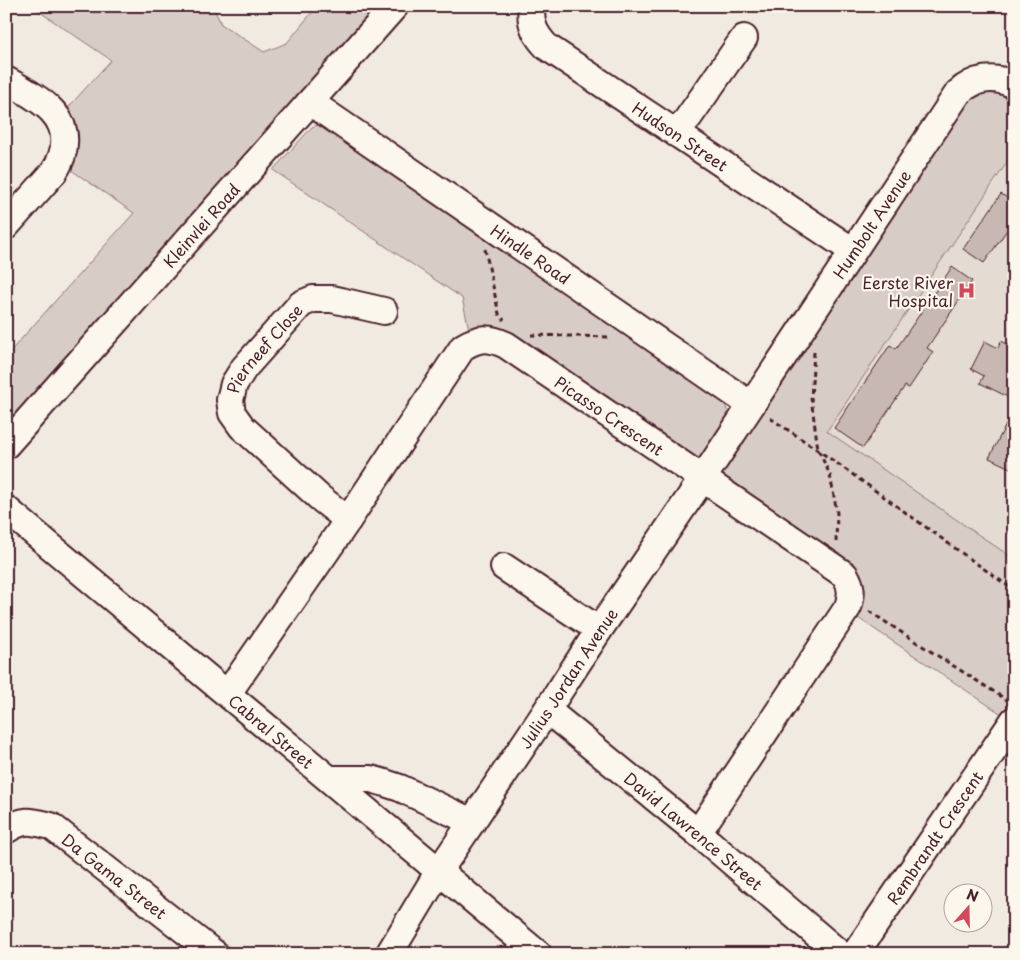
<svg xmlns="http://www.w3.org/2000/svg" width="1020" height="960" font-family="'Playpen Sans',sans-serif">
	<rect width="100%" height="100%" fill="#f0eae0"/>
	<filter id="ink" filterUnits="userSpaceOnUse"><feTurbulence type="fractalNoise" baseFrequency=".02" numOctaves="2"/><feDisplacementMap in="SourceGraphic" scale="10" xChannelSelector="R" yChannelSelector="G"/><feConvolveMatrix kernelMatrix="1 2 1 2 8 2 1 2 1" color-interpolation-filters="sRGB"/></filter>
	<g filter="url(#ink)">
		<path fill="#e4dbd2" d="M1014 152V559L827 431Z"/>
		<path fill="#d8ccc6" stroke="#917678" d="M31 6H213L221 24 264 52 287 43 317 6H380L6 427V356L134 213 71 170C81 144 76 135 65 111L111 60Z
			M994 91 1014 97V152L827 431 1014 559V710L1006 717 852 614 858 599 722 477 721 472 962 105 978 94Z
			M318 125 323 127 723 399 728 413V421L698 462 470 334 462 298 273 170 312 127Z"/>
		<path fill="#c8b8b3" stroke="#4a1f2b" d="M1001 194 1014 202V220L984 263 963 249Z
			M952 267 972 281 927 348 933 352 909 388 905 386 863 448 834 428 890 345 896 349Z
			M985 341 998 348 1001 341 1014 347V400L980 383 984 376 971 369Z
			M1014 409V470L989 458Z
			M1011 525 1014 527V536L1008 533Z"/>
		<g fill="none" stroke-linecap="round" stroke-linejoin="round">
			<defs>
				<g id="minor">
					<path id="s1" d="M532 6C529 23 535 35 547 47L853 251"/>
					<path d="M6 80C20 88 41 99 52 111 69 129 67 152 54 172L6 226"/>
					<path id="s2" d="M310 102 751 405"/>
					<path d="M677 134 744 38"/>
					<path id="s3" d="M6 445 395 6"/>
					<path id="s4" d="M6 509 538 954"/>
					<path id="s5" d="M348 520 320 498 242 427 232 413 230 400 234 384 244 368 301 304 313 299H332L384 311"/>
					<path d="M504 567 599 630"/>
					<path id="s6" d="M228 693 348 520 463 347C479 337 489 337 506 345L845 575C852 586 852 595 848 607L698 833"/>
					<path id="s7" d="M547 710 698 833 840 954"/>
					<path d="M330 779H371L385 783 400 788 472 822"/>
					<path id="s8" d="M6 830C25 818 31 821 51 826L215 954"/>
					<path id="s9" d="M389 954 439 871 547 710 599 630 703 478 958 93C974 78 994 75 1014 85"/>
					<path id="s10" d="M855 954 1014 720"/>
				</g>
			</defs>
			<use href="#minor" stroke="#4a1f2b" stroke-width="30"/>
			<path stroke="#4a1f2b" stroke-width="3" stroke-dasharray="5 4" stroke-linecap="butt" d="M485 249 499 314 504 320
				M531 335 612 337
				M814 352 811 398 818 449 830 475 837 513 836 542
				M770 418C853 472 932 533 1014 590
				M869 611 913 640 1007 700"/>
			<use href="#minor" stroke="#fbf7ec" stroke-width="26"/>
		</g>
	</g>
	<defs>
		<symbol id="hospital-bare" viewBox="-9 -9 18 18"><path d="M-5-5h3v3.5h4V-5h3V5h-3V1.5h-4V5h-3Z" fill="#d1495b" stroke="#fbf7ec" stroke-width="2.5" paint-order="stroke"/></symbol>
	</defs>
	<g fill-rule="evenodd">
		<use href="#hospital-bare" x="954" y="278" width="25" height="25"/>
	</g>
	<g text-anchor="middle" dominant-baseline="central" stroke-width="4.5" stroke-linejoin="round" paint-order="stroke">
		<g font-size="16" fill="#4a1f2b" stroke="#fbf7ec">
			<text stroke="none"><textPath href="#s1" startOffset="206">Hudson Street</textPath></text>
			<text stroke="none"><textPath href="#s9" startOffset="875">Humbolt Avenue</textPath></text>
			<text stroke="none"><textPath href="#s3" startOffset="294">Kleinvlei Road</textPath></text>
			<text stroke="none"><textPath href="#s2" startOffset="268">Hindle Road</textPath></text>
			<text stroke="none"><textPath href="#s5" startOffset="234">Pierneef Close</textPath></text>
			<text stroke="none"><textPath href="#s6" startOffset="589">Picasso Crescent</textPath></text>
			<text stroke="none"><textPath href="#s9" startOffset="329">Julius Jordan Avenue</textPath></text>
			<text stroke="none"><textPath href="#s4" startOffset="346">Cabral Street</textPath></text>
			<text stroke="none"><textPath href="#s7" startOffset="190">David Lawrence Street</textPath></text>
			<text stroke="none"><textPath href="#s10" startOffset="141">Rembrandt Crescent</textPath></text>
			<text stroke="none"><textPath href="#s8" startOffset="128">Da Gama Street</textPath></text>
		</g>
		<g font-size="16" fill="#4a1f2b" stroke="#fbf7ec" text-anchor="end">
			<text x="953" y="282">Eerste River<tspan x="953" dy="18">Hospital</tspan></text>
		</g>
	</g>
	<rect width="1020" height="960" fill="none" stroke="#fbf7ec" stroke-width="25"/>
	<rect x="12" y="12" width="995" height="935" fill="none" stroke="#4a1f2b" stroke-width="2" filter="url(#ink)"/>
	<g transform="translate(968 908) rotate(20)"><circle r="24" fill="#fbf7ec" stroke="#b4a19f"/>
	<path d="M0-4L9 19L0 12L-9 19Z" fill="#d1495b"/>
	<text y="-8" font-size="14" font-weight="bold" text-anchor="middle" fill="#4a1f2b">N</text>
	</g>
</svg>
